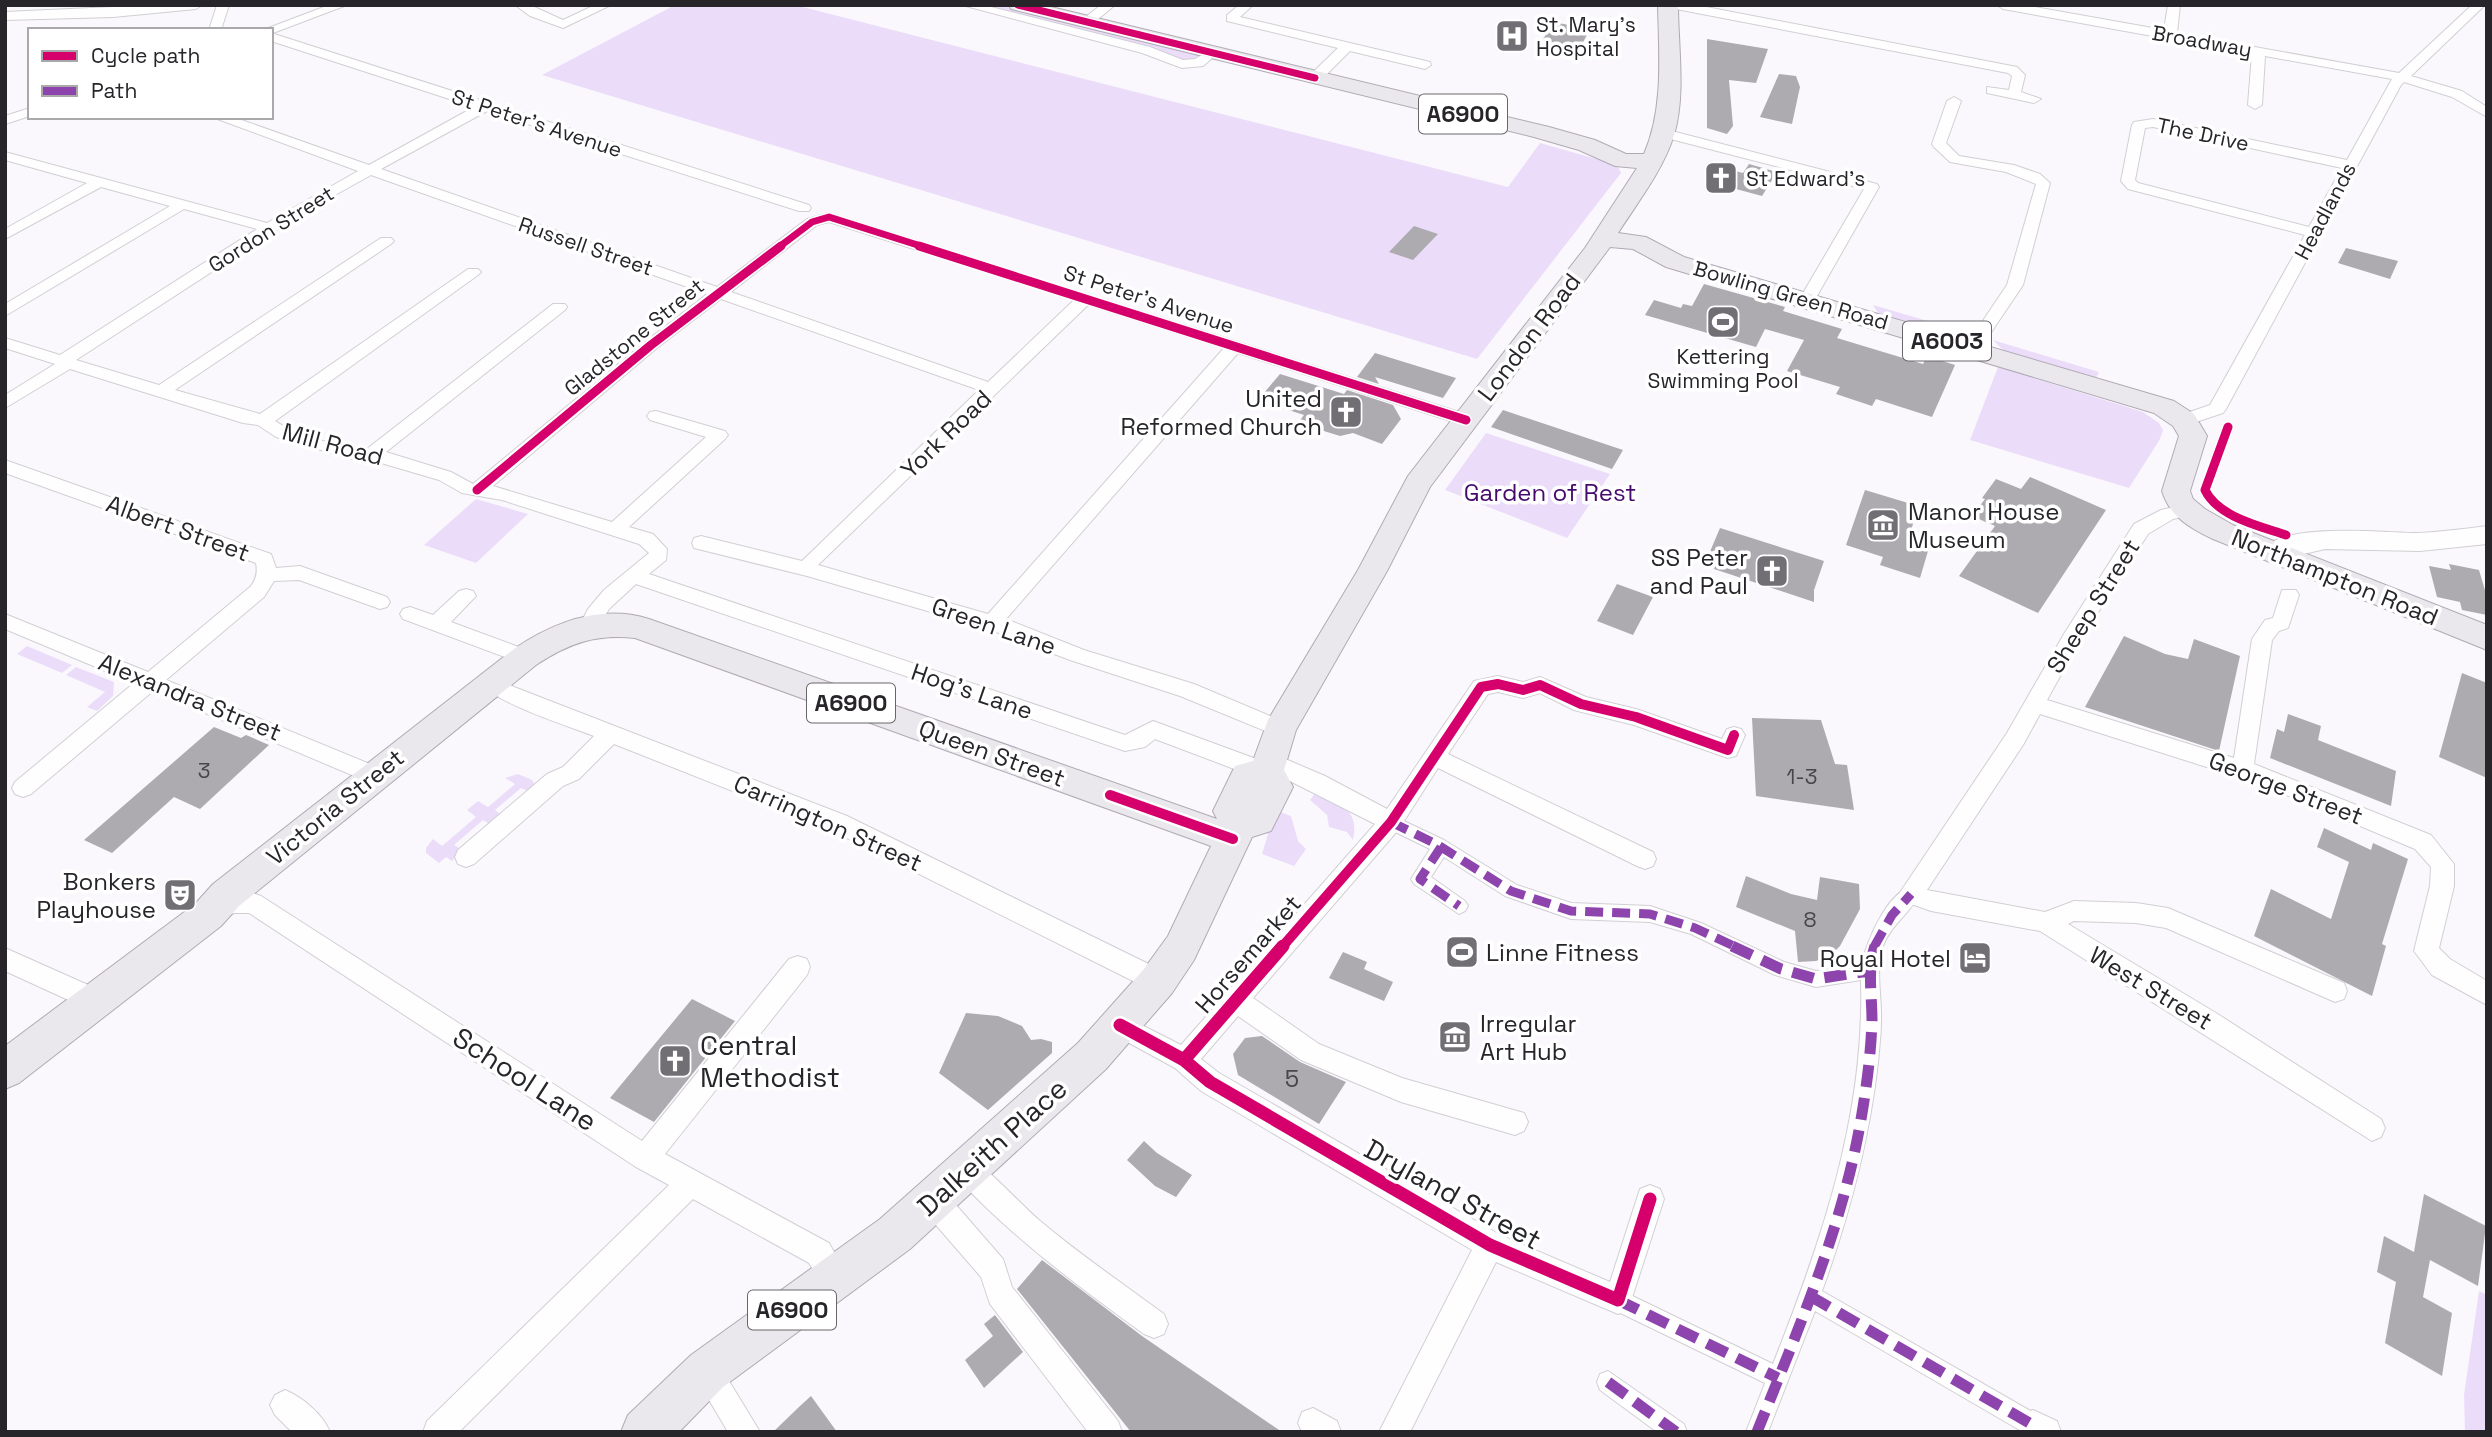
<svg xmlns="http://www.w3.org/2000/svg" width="2492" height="1437" font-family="'Space Grotesk',sans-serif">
	<rect width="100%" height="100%" fill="#faf8fc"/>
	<path fill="#ebddfa" d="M675 5H795L1508 187 1540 143 1611 163 1618 167 1621 173 1477 359 542 75Z
		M980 5H1002L1198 54 1199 58 1186 62Z
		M1873 305 1972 334 1954 336 1878 313Z
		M1993 340 2099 372 2096 378 2003 350Z
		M1998 367 2143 412 2159 423 2163 430 2160 439 2129 488 1970 440Z
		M1486 433 1610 474 1567 538 1445 490Z
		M476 499 528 514 476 563 424 545Z
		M27 646 72 665 62 673 17 654Z
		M76 667 114 682 113 696 97 711 87 707 105 692 66 675Z
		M518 774 532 780 535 785 530 792 521 788 495 810 504 817 493 826 483 820 454 845 459 848V853L452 861 446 857 439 863 426 853V848L433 839 442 846 476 817 467 810 478 801 488 807 515 784 505 778Z
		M1316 792C1339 803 1360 809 1353 840L1347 832 1329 827 1327 815 1310 800Z
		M1275 810 1291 816 1298 841 1306 849 1294 866 1262 854Z
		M2479 1291 2487 1295V1432H2465L2464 1395Z"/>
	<path fill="#adabaf" d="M1553 22 1590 29 1579 50 1541 43Z
		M1707 39 1768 49 1756 83 1729 80 1733 126 1727 134 1707 128Z
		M1779 74 1796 76 1800 87 1792 124 1760 117Z
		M1749 164 1777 172 1762 196 1710 182 1720 167 1743 173Z
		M1414 226 1438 234 1413 260 1389 252Z
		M2346 248 2398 261 2390 279 2338 263Z
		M1704 284 1785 307 1783 311 1842 329 1837 338 1923 364 1927 356 1955 365 1932 417 1876 399 1872 406 1836 394 1840 387 1787 371 1804 340 1765 329 1756 347 1645 315 1654 300 1681 308 1683 304 1692 306Z
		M1375 353 1456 378 1443 398 1375 377 1379 384 1357 377Z
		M1280 374 1344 394 1347 390 1393 405 1401 419 1382 444 1353 433 1340 436 1298 423 1304 415 1258 400Z
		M1503 410 1623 450 1612 469 1491 427Z
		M2030 477 2106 510 2038 613 1959 576 1995 526 1972 516 1985 499 1982 498 1996 479 2021 489Z
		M1865 490 1918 506 1907 545 1928 551 1920 578 1880 565 1883 557 1846 545Z
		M1720 528 1824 561 1814 590V602L1714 569 1719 557 1709 554Z
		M2449 564 2479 570 2487 597V615L2462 610 2460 602 2437 597 2429 566 2451 570Z
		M1617 584 1653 597 1633 635 1597 621Z
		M2124 636 2165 654 2188 659 2194 639 2240 656 2219 751 2085 707Z
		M2462 673 2487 683V778L2439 757Z
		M2288 714 2321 726 2318 740 2396 771 2391 806 2270 758 2277 729 2284 732Z
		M1752 718 1821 720 1835 764 1847 765 1854 810 1756 796Z
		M214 727 241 738 246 735 269 745 200 809 174 797 112 853 84 840Z
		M2324 828 2371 850 2373 843 2408 859 2382 944 2386 946 2372 996 2254 936 2271 889 2331 919 2349 862 2317 847Z
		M1746 876 1791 894 1817 900 1820 877 1859 884 1860 909 1840 946 1830 956 1816 961 1798 962 1795 931 1736 907Z
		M1343 952 1367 962 1364 969 1393 982 1384 1001 1329 978Z
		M692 999 735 1021 654 1122 610 1098Z
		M966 1013 998 1016 1022 1026 1031 1040 1041 1039 1052 1042V1053L988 1110 939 1073Z
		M1262 1036 1300 1062 1346 1082 1319 1124 1238 1075 1233 1054 1245 1038Z
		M1144 1141 1157 1153 1192 1175 1176 1197 1155 1186 1127 1160Z
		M2424 1194 2486 1226 2478 1286 2430 1260 2423 1297 2452 1313 2442 1376 2385 1343 2396 1282 2377 1272 2384 1236 2414 1252Z
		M1042 1260 1142 1336 1282 1432H1131L1017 1289Z
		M995 1315 1023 1352 984 1388 965 1360 993 1336 984 1324Z
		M811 1396 837 1432H773L800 1406Z"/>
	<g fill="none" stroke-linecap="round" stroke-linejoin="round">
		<defs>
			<path id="pedestrian" d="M1391 815 1444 840 1517 885 1571 903 1650 906 1701 923 1784 962 1816 971 1862 964C1865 944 1892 880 1917 889L1920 894C1910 913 1891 925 1883 946 1875 970 1882 996 1881 1021 1881 1035 1879 1049 1878 1063 1869 1142 1849 1217 1822 1291L2041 1417 2044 1425 2041 1432H2023L1815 1311 1768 1432H1746L1765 1383 1610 1308 1607 1300 1610 1292 1618 1289 1773 1364C1822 1240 1865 1115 1861 980L1816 987 1775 975 1691 934 1650 922 1571 919 1505 896 1444 857 1431 877 1465 901 1468 906 1465 911 1459 914 1414 884 1411 879 1430 849 1385 827 1383 822 1385 817Z
				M1608 1371 1684 1424 1687 1432H1657L1600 1390 1597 1382 1600 1374Z"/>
			<path id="minor" d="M156 5H202L196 9 113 17 5 20V12Z
				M217 5H229L221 30H209Z
				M329 5H347L273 33 271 30H263Z
				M515 5H530L563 20 595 5H611L563 28 530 16Z
				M962 5H983L1150 47 1183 60 1195 59 1212 49 1218 53 1203 66 1182 68 1142 53Z
				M1101 5H1115L1091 25H1083V19Z
				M1239 5H1253L1240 17 1430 62 1431 65 1425 69 1350 51 1320 81H1310V75L1338 48 1227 21V15Z
				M1670 5H1696L2017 67 2025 75 2021 92 2041 99 2034 103 1987 93V87L2009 90 2012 76 2008 73 1676 9Z
				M1997 5H2024L2164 30 2168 5H2180L2177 33 2399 73 2472 5H2485L2411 76 2462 91 2487 107V117L2452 97 2404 82 2401 85 2226 409 2223 413 2184 426 2175 420 2178 416 2210 405 2305 235 2128 189 2121 181 2132 125 2134 122 2153 119 2347 160 2392 79 2265 56 2262 105 2255 109 2248 105 2252 54 2003 9ZM2153 127 2342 168 2309 227 2138 183 2135 180 2145 128Z
				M271 33 809 205 811 208 809 211H799L487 111 381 169 717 287 807 219 829 213 1472 416 1475 420 1472 424H1460L1238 353 1006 619 1084 650 1194 684 1287 723 1291 729 1287 735 1280 737 1180 696 1070 660 986 628 807 576 694 548 692 543 694 538 701 536 802 561 979 390 721 299 657 348 493 486 612 522 706 437 650 420 647 416 650 412 656 411 725 431 728 435 725 439 629 527 653 534 667 549 666 560 649 574 1125 735 1153 721 1259 760 1261 755 1269 752 1325 776 1387 809 1474 681 1498 676 1523 682 1540 677 1586 697 1636 709 1722 739 1727 729 1734 727 1741 729 1745 735 1736 756 1728 758 1634 725 1574 710 1540 693 1523 698 1498 692 1488 694 1448 754 1653 852 1656 859 1653 866 1645 869 1637 866 1438 768 1399 829 1253 998 1319 1044 1402 1078 1524 1113 1528 1122 1524 1131 1515 1135 1401 1102 1301 1060 1238 1016 1201 1059 1219 1073 1500 1235 1610 1282 1640 1189 1650 1185 1660 1189 1664 1199 1628 1310 1618 1314 1496 1262 1410 1432H1379L1472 1250 1201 1091 1175 1068 1111 1033 1108 1025 1111 1017 1120 1014 1181 1045 1375 824 1276 774 1274 778 1266 781 1155 739 1145 747 1125 751 636 584 609 609 597 630 590 632 583 630 580 625 588 609 604 590 649 553 639 544 502 500 462 493 439 480 371 460 352 459 276 437 258 425 243 423 70 369 5 408V395L55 364 5 348V338L60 355 257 229 184 209 5 316V304L170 206 101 187 5 239V229L87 183 5 160V152L267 223 358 171 212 117H233L369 165 474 107 271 41ZM371 175 707 294 645 342 473 484 451 472 386 452 565 310 567 307 565 304H553L368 448C338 447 300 437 275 421L478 275 481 272 478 269H468L260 414 175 390 391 244 394 241 391 238H381L159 385 76 360 301 214ZM829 222 1074 300 988 382 731 292 817 225ZM1088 305 1224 348 988 614 818 565Z
				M1954 97 1961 101 1946 143 1959 156 2014 165 2040 174 2050 183 2023 285 1990 334 1983 350 1975 355 1967 350 1974 334 2007 285 2036 184 2006 172 1950 162 1934 147 1932 144 1947 101Z
				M30 108V116L5 124V116Z
				M1664 129 1877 184 1879 187 1813 303 1807 305 1799 300 1864 189 1659 136 1657 133Z
				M5 460 271 554 276 568 300 566 387 597 390 602 387 607 380 609 299 580 274 581 264 597 166 680 382 769 385 775 382 781 374 784 366 781 153 691 31 794 23 797 15 794 12 788 15 782 134 683 5 629V614L148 672 250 587C256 580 258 573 256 563L239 557 5 473Z
				M2187 504 2194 506 2196 510 2194 514 2173 519 2148 534 2078 644 2047 700 2234 758 2252 639 2265 620 2273 618 2282 590H2296L2299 595 2288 628 2279 631 2272 640 2254 764 2431 835 2454 864V886L2439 948 2450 959 2487 981V1005L2432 975 2414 951 2430 886 2431 867 2415 849 2260 784 2040 714 2023 745 1927 890 2045 912 2074 901 2136 903 2168 908 2344 983 2347 991 2344 999 2335 1002 2166 928 2136 923 2074 921 2068 924 2216 1013 2381 1119 2385 1128 2381 1137 2372 1141 2040 931 1931 911 1903 901 1899 894 2007 733 2064 634 2134 524 2161 510Z
				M466 589 473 591 476 596 451 622 532 652 535 657 532 662 525 665 518 662 403 619 400 614 403 609 410 607 433 615 459 591Z
				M492 675 514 687 847 816 1167 973 1170 981 1167 989 1158 992 1149 989 831 830 614 744 579 779 563 786 474 864 466 867 458 864 455 857 458 850 547 774 563 767 594 736C571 727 492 702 482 683L485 677Z
				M232 893H253L261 896 642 1141 789 959 798 956 807 959 810 967 807 975 665 1154 829 1243 849 1279 845 1289 835 1293 825 1289 809 1263 693 1199 459 1432H423L427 1421 669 1185 636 1167 249 913H234L219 919 211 916 207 909 211 902Z
				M5 948 106 993 109 1001 106 1009 97 1012 88 1009 5 971Z
				M967 1157C985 1164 1021 1205 1039 1220 1079 1254 1122 1283 1164 1314L1168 1324 1164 1334 1154 1338 1144 1334C1078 1286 1014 1239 958 1179L954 1170 958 1161Z
				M933 1186 943 1190 1003 1259 1012 1287 1118 1421 1122 1432H1088L990 1304 981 1277 923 1210 919 1200 923 1190Z
				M707 1356 717 1361 760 1432H728L692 1371 697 1361Z
				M285 1390C302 1397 323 1414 330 1432H292L275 1415 270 1405 275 1395Z
				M1313 1408 1337 1421 1341 1432H1302L1298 1423 1302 1412Z
				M2033 1410 2057 1421 2061 1432H2021L2018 1425 2022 1414Z"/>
			<path id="secondary" d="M2487 526V544L2420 551 2325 549 2274 561 2265 559 2261 552C2279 521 2384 533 2417 533 2440 532 2464 529 2487 526Z"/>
			<path id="primary" d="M1009 5H1043L1549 127 1595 140 1626 154H1644C1664 108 1659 55 1658 5H1678C1678 46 1686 95 1674 135 1663 170 1638 202 1618 233L1646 237 1684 257 2174 401 2194 414 2207 436 2190 491 2193 499 2205 509 2233 525 2487 625V650L2213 539C2190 528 2170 517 2162 491L2179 436 2173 426 2154 413 1666 267 1633 249 1610 247 1430 487 1387 571 1296 730 1284 770 1293 787 1271 831 1252 837 1194 960 1172 993 1106 1069 910 1249 723 1387 679 1432H621L628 1415 691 1355 880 1219 1078 1043 1144 969 1168 936 1211 846 635 638C596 634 569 643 536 665L239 906 221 926 19 1083 5 1089V1046L195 904 213 884 514 649C554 622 601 604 649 619L1217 819 1213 811 1235 766 1253 761 1268 720 1358 570 1408 476 1585 248 1637 168 1615 166 1579 150 1534 137 1011 9Z"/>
		</defs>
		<use href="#pedestrian" stroke="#d1cfd3" stroke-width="2"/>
		<use href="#minor" stroke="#d1cfd3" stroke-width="2"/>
		<use href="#secondary" stroke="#d1cfd3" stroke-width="2"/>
		<use href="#primary" stroke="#b0aab6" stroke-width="2"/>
		<use href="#pedestrian" fill="#fefeff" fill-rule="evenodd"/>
		<use href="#minor" fill="#fefeff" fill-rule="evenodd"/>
		<use href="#secondary" fill="#fefeff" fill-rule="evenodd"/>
		<use href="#primary" fill="#eae8ed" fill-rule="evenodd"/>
		<path stroke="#8e44ad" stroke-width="9" stroke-dasharray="18 9" stroke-linecap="butt" d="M1391 822 1438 845 1511 891 1571 911 1650 914 1695 928 1736 947
			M1441 847 1420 879 1459 906
			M1874 947 1892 915 1911 894"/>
		<path stroke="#8e44ad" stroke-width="11" stroke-dasharray="22 11" stroke-linecap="butt" d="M1732 946 1781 969 1816 979 1868 971
			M1810 1296 2033 1425
			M1618 1300 1778 1378
			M1608 1382 1676 1432
			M1757 1432C1797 1332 1841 1231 1860 1125 1866 1091 1871 1055 1872 1020 1872 995 1867 969 1875 946"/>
		<defs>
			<path id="cycleway-far3" d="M1018 5 1315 78
				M779 247 812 222 829 217 924 247"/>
			<path id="cycleway-far2" d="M919 246 1466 420
				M2228 427 2205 490C2218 517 2260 526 2286 535
				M477 490 651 345 781 246"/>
			<path id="cycleway-far1" d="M1110 795 1233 839
				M1282 947 1391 822 1481 687 1498 684 1523 690 1540 685 1581 704 1636 717 1728 750 1734 735"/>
			<path id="cycleway" d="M1120 1025 1184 1060 1210 1082 1490 1245 1618 1300 1650 1199
				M1184 1060 1283 946"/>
		</defs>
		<use href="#cycleway-far3" stroke="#fff" stroke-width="10"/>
		<use href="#cycleway-far2" stroke="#fff" stroke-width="12"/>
		<use href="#cycleway-far1" stroke="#fff" stroke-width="15"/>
		<use href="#cycleway" stroke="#fff" stroke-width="18"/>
		<use href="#cycleway-far3" stroke="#d6006c" stroke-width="7"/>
		<use href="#cycleway-far2" stroke="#d6006c" stroke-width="9"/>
		<use href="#cycleway-far1" stroke="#d6006c" stroke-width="10"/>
		<use href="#cycleway" stroke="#d6006c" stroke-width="13"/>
	</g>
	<defs>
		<symbol id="hospital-square" viewBox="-11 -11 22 22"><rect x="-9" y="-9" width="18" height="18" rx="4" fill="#716f74" stroke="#fff"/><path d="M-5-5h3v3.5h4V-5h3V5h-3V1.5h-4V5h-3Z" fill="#fff"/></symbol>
		<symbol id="church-square" viewBox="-11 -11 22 22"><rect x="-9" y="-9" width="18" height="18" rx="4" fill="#716f74" stroke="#fff"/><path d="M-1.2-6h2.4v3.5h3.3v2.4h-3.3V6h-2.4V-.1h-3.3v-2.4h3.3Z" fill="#fff"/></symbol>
		<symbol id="stadium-square" viewBox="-11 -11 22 22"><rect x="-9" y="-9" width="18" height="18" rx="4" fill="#716f74" stroke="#fff"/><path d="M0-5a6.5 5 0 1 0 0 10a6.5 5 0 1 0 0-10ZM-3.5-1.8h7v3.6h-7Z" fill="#fff"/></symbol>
		<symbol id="museum-square" viewBox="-11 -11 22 22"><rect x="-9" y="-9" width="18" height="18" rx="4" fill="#716f74" stroke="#fff"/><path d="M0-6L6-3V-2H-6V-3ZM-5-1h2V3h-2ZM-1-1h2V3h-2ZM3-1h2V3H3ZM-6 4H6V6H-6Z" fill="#fff"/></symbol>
		<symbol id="theatre-square" viewBox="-11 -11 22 22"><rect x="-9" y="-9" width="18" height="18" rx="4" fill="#716f74" stroke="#fff"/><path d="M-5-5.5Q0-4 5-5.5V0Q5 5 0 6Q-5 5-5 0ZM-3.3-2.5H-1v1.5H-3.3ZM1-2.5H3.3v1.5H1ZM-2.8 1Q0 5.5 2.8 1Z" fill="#fff"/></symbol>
		<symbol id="hotel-square" viewBox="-11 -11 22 22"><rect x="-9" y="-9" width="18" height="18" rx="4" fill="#716f74" stroke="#fff"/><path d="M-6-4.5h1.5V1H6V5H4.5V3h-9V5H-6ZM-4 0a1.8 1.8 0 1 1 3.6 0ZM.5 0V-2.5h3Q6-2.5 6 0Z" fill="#fff"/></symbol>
	</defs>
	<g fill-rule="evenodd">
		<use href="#hospital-square" x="1493" y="17" width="38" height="38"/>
		<use href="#church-square" x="1702" y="159" width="38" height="38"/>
		<use href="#stadium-square" x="1704" y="303" width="38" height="38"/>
		<use href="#church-square" x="1327" y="393" width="38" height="38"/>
		<use href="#museum-square" x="1864" y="506" width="38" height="38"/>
		<use href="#church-square" x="1753" y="552" width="38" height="38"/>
		<use href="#theatre-square" x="161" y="876" width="38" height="38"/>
		<use href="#stadium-square" x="1443" y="933" width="38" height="38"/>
		<use href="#hotel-square" x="1956" y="939" width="38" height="38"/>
		<use href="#museum-square" x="1436" y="1018" width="38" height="38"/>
		<use href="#church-square" x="656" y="1042" width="38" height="38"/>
	</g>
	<g text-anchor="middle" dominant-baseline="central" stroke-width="7" stroke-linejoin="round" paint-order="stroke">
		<g font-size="21" fill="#27252a" stroke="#fff" text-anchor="start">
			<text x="1536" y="24">St. Mary's<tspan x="1536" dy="24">Hospital</tspan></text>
			<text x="1746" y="178">St Edward's</text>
			<text x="1723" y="356" text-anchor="middle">Kettering<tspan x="1723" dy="24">Swimming Pool</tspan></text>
		</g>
		<g font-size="21" fill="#27252a" stroke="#fff">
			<text transform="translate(2202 41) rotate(10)">Broadway</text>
			<text transform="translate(537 123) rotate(18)">St Peter's Avenue</text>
			<text transform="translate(2203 134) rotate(12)">The Drive</text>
			<text transform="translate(2325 211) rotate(-62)">Headlands</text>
			<text transform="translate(271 229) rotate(-32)">Gordon Street</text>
			<text transform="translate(586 246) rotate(19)">Russell Street</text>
			<text transform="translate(1791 295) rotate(16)">Bowling Green Road</text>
			<text transform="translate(1149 299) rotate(18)">St Peter's Avenue</text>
			<text transform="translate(634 337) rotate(-39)">Gladstone Street</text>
		</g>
		<g font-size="21" fill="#48464b">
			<text x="204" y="770">3</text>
			<text x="1802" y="776">1-3</text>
			<text x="1810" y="919">8</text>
		</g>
		<g fill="#fff" stroke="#68666a" stroke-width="2">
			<rect x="1419" y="94.5" width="88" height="39" rx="5"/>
			<rect x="1903" y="321.5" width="88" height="39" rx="5"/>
			<rect x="807" y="683.5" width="88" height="39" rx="5"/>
			<rect x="748" y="1290.5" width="88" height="39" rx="5"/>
		</g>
		<g font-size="23" font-weight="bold" fill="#27252a">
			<text x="1463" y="114">A6900</text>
			<text x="1947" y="341">A6003</text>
			<text x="851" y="703">A6900</text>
			<text x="792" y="1310">A6900</text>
		</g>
		<g font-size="24" fill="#27252a" stroke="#fff">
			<text transform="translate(1529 337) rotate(-53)">London Road</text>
			<text transform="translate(946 434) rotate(-44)">York Road</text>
			<text transform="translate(333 444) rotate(15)">Mill Road</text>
			<text transform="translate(178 528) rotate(20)">Albert Street</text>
			<text transform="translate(2335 577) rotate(22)">Northampton Road</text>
			<text transform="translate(2093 606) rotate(-58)">Sheep Street</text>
			<text transform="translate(994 626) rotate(19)">Green Lane</text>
			<text transform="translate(972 691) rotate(19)">Hog's Lane</text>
			<text transform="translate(190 697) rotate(22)">Alexandra Street</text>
			<text transform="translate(992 753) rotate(20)">Queen Street</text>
			<text transform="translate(2286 788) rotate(21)">George Street</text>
			<text transform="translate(335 807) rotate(-39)">Victoria Street</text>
			<text transform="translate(828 823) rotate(24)">Carrington Street</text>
			<text transform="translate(1248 954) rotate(-49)">Horsemarket</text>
			<text transform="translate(2151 988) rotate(31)">West Street</text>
		</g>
		<g font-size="24" fill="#27252a" stroke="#fff" text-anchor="end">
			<text x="1322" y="398">United<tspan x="1322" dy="28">Reformed Church</tspan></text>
			<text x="1908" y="511" text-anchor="start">Manor House<tspan x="1908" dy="28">Museum</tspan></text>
			<text x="1748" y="557">SS Peter<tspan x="1748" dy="28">and Paul</tspan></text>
			<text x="156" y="881">Bonkers<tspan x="156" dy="28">Playhouse</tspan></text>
			<text x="1486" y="952" text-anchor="start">Linne Fitness</text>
			<text x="1951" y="958">Royal Hotel</text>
			<text x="1480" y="1023" text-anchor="start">Irregular<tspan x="1480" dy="28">Art Hub</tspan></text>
		</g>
		<g font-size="24" fill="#460a6d" stroke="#fff">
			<text x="1550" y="492">Garden of Rest</text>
		</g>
		<g font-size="24" fill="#48464b">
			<text x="1292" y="1078">5</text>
		</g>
		<g font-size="28" fill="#27252a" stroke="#fff" text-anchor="start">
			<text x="700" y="1045">Central<tspan x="700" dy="32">Methodist</tspan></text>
		</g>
		<g font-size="28" fill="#27252a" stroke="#fff">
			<text transform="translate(525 1079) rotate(33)">School Lane</text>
			<text transform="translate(992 1147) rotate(-42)">Dalkeith Place</text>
			<text transform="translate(1453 1194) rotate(29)">Dryland Street</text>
		</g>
	</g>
	<rect width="2492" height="1437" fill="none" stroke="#27252a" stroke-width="14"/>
	<rect x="28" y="28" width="245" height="91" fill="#ffffff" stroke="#a9a8aa" stroke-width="2"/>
	<rect x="42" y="51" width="35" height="10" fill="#d6006c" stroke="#a9a8aa" stroke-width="2"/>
	<text x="91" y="63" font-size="21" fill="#27252a">Cycle path</text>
	<rect x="42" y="86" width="35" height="10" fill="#8e44ad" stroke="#a9a8aa" stroke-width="2"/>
	<text x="91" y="98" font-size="21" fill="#27252a">Path</text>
</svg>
